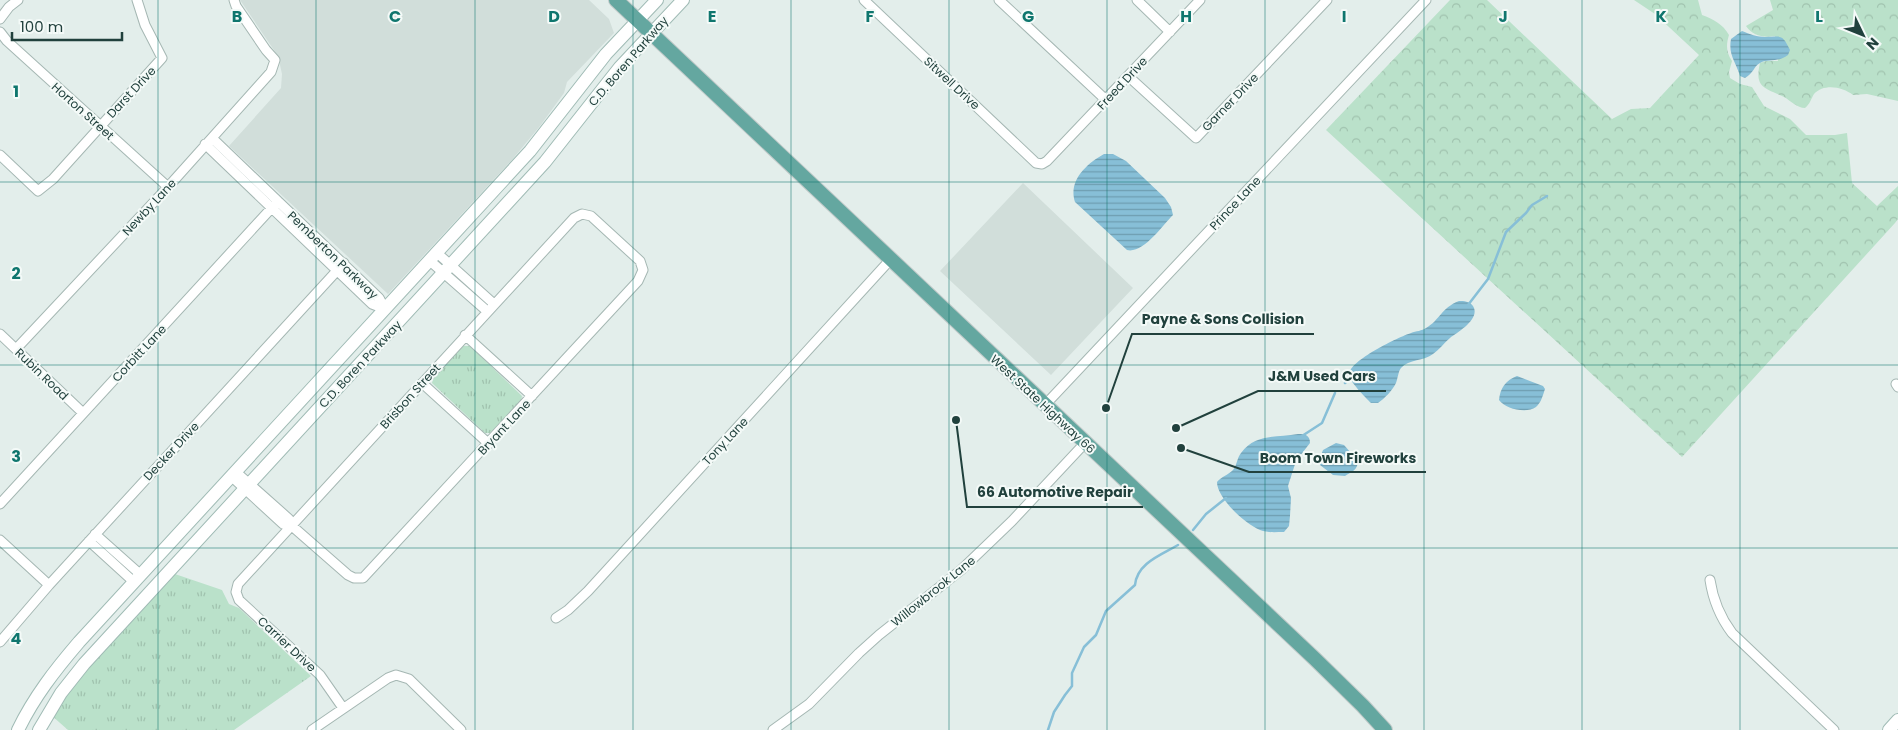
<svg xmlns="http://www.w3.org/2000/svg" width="1898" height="730" font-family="Poppins,sans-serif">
	<defs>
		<pattern id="grass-tufts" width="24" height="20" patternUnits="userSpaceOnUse" patternTransform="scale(1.25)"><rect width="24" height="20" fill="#bae1ca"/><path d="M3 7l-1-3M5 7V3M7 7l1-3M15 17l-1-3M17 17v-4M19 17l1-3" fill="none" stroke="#a0c2ae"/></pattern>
		<pattern id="forest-crowns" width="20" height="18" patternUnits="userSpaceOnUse" patternTransform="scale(1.25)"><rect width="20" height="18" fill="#bae1ca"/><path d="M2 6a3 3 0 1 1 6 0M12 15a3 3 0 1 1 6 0" fill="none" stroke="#a0c2ae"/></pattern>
		<pattern id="water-rules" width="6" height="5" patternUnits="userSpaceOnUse" patternTransform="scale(1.25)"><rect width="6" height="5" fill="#87bfd7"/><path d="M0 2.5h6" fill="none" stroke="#6e9db0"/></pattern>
	</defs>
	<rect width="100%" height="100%" fill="#e3eeeb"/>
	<path fill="#d1deda" d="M240 0H589L609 19 614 33 567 82 564 93 540 126 511 161 388 294 229 146 281 88 282 74 278 56Z
		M1023 183 1133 288 1051 375 940 271Z"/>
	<path fill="url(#grass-tufts)" d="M463 346H470L522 396 521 401 490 433H485L432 383 433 379Z
		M172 573 222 590 229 604 239 608 311 676 234 730H68L51 715 71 685Z"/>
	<path fill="url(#forest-crowns)" d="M1450 0H1487L1612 119 1631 109 1650 108 1699 55 1655 14 1634 0H1698L1702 15C1713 19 1723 24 1729 35 1726 45 1726 52 1732 61L1729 72 1730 78 1740 84 1752 87 1764 106 1790 119 1806 135H1835L1847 133 1852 183 1877 206 1898 186V219L1895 223 1682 457 1326 130Z
		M1770 0H1898V101L1867 94 1853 95C1843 87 1824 83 1814 94 1811 99 1810 104 1805 108 1797 108 1791 101 1784 97 1765 88 1754 88 1760 63L1766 61H1778L1775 36C1763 38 1753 36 1746 26L1773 10Z"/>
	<path fill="url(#water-rules)" d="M1742 31C1749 34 1758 37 1765 37 1781 37 1782 33 1790 50L1788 55C1777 63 1769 58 1760 63 1753 67 1754 73 1745 78L1740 76C1736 62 1728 55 1731 39Z
		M1104 154H1113L1126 161 1165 198 1171 207 1173 215C1162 226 1143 254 1127 250L1075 202C1068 181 1086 164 1104 154Z
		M1459 301C1464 301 1469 301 1473 306 1481 319 1458 332 1450 338 1444 343 1439 350 1433 354 1424 361 1409 359 1401 368 1398 372 1398 378 1396 383 1392 391 1385 398 1378 403H1371C1365 397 1350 382 1349 375 1348 361 1399 337 1411 333 1416 331 1422 331 1426 328 1440 320 1441 308 1459 301Z
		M1517 376 1543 386 1545 389C1543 395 1541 403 1536 407 1526 414 1506 409 1499 400 1500 388 1506 380 1517 376Z
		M1298 434C1305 434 1310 435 1310 443L1296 461 1288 486 1291 498 1290 516 1289 526 1284 532C1275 532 1268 533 1260 530 1245 524 1217 498 1217 482 1221 477 1228 475 1233 470 1237 465 1237 458 1241 453 1256 433 1277 438 1298 434Z
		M1336 443 1344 445 1358 461C1358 470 1351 472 1345 476L1333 475 1320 465V458L1323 450Z"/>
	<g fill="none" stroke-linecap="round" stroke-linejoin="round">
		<path stroke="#87bfd7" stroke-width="2.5" d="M1468 305 1488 279 1506 232 1526 213 1532 205 1547 196
			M1345 383 1352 376
			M1302 436 1322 423 1335 393
			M1193 530 1206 514 1226 498
			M1048 730 1054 712 1065 695 1072 686V673L1084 647 1096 635 1106 611 1135 585C1137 563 1161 555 1178 545"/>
		<defs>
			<path id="street" d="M864 0 1036 163 1042 164 1047 161 1200 0
				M999 0 1106 100
				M1137 0 1170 32
				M0 19 9 7 18 0
				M0 32 7 41 168 187
				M1128 76 1196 138 1327 0
				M212 138 379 298 385 309
				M205 144 372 304 385 309
				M0 155 38 191 53 179 162 58 145 25 137 0
				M436 252 494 304
				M429 260 487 311
				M0 334 83 413
				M465 335 532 396
				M16 349 168 187 271 72 275 60 266 50 236 6 234 0
				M422 383 489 444
				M1896 384 1898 387
				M1045 405 1426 0
				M236 472 289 519 292 526 348 575 354 578H363L638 281 643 270 640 261 591 216 582 214 574 218 238 584 236 592 239 600 320 675 343 708
				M232 477 283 524 292 526
				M0 504 278 201
				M95 534 141 575
				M0 540 49 585
				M89 541 134 582
				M1710 580C1713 600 1720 617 1732 633L1834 730
				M556 618 568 610 588 591 890 260
				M0 642 49 585 344 263
				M312 730 388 678 396 675 409 679 461 730
				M773 730 809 704 859 653 879 635 961 570 1012 521 1085 443"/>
			<path id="secondary" d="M18 730C34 697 55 670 79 642L530 151 606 54 657 0
				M39 730 61 693 84 664 545 162 620 67 683 0
				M1889 730 1898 720"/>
			<path id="primary" d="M616 0 1315 659 1363 706 1385 730"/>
		</defs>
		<use href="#street" stroke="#a5b7b3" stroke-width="11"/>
		<use href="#secondary" stroke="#a0bbb5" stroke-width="14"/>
		<use href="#primary" stroke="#c1cac9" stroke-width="16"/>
		<use href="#street" stroke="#fff" stroke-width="9"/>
		<use href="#secondary" stroke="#fff" stroke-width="12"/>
		<use href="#primary" stroke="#64a7a0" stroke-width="14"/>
	</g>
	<path fill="none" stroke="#0f766e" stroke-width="1" stroke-opacity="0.55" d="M158 0V730M316 0V730M475 0V730M633 0V730M791 0V730M949 0V730M1107 0V730M1265 0V730M1424 0V730M1582 0V730M1740 0V730M0 182H1898M0 365H1898M0 548H1898"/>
	<g text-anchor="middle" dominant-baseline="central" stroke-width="4" stroke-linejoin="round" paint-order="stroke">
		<g font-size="12" fill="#21413d" stroke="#f4faf8">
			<text transform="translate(628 61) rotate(-49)">C.D. Boren Parkway</text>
			<text transform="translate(952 83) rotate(43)">Sitwell Drive</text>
			<text transform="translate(1122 83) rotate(-47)">Freed Drive</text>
			<text transform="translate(131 92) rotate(-47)">Darst Drive</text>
			<text transform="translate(1230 102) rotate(-46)">Garner Drive</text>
			<text transform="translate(83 111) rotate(42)">Horton Street</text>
			<text transform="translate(1235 203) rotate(-47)">Prince Lane</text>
			<text transform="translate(149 207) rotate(-47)">Newby Lane</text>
			<text transform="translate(333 255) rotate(44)">Pemberton Parkway</text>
			<text transform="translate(139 353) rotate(-47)">Corbitt Lane</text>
			<text transform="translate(360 364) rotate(-47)">C.D. Boren Parkway</text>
			<text transform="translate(42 374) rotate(44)">Rubin Road</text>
			<text transform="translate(410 396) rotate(-48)">Brisbon Street</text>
			<text transform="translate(1043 404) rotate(43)">West State Highway 66</text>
			<text transform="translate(504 427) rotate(-47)">Bryant Lane</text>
			<text transform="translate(725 441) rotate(-47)">Tony Lane</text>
			<text transform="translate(171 451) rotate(-47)">Decker Drive</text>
			<text transform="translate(933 591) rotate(-39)">Willowbrook Lane</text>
			<text transform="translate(287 644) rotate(43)">Carrier Drive</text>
		</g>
	</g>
	<g font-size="16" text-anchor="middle" font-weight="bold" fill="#0f766e" stroke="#f4faf8" stroke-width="4" stroke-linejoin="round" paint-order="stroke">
		<text x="237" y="22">B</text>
		<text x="395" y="22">C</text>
		<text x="554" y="22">D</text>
		<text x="712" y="22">E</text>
		<text x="870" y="22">F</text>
		<text x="1028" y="22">G</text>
		<text x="1186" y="22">H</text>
		<text x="1344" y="22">I</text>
		<text x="1503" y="22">J</text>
		<text x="1661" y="22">K</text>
		<text x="1819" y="22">L</text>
		<text x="16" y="97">1</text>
		<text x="16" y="279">2</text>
		<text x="16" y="462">3</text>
		<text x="16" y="644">4</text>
	</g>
	<path fill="none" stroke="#21413d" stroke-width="2" d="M1106 408L1132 334H1314M1176 428L1258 391H1386M1181 448L1249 472H1426M956 420L967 507H1143"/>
	<g fill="#21413d" stroke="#f4faf8" stroke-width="2">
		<circle cx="1106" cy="408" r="5"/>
		<circle cx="1176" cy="428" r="5"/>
		<circle cx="1181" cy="448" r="5"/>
		<circle cx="956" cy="420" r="5"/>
	</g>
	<g font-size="14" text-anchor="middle" font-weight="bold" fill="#21413d" stroke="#f4faf8" stroke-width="4" stroke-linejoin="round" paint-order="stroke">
		<text x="1223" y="324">Payne &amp; Sons Collision</text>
		<text x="1322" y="381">J&amp;M Used Cars</text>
		<text x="1338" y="463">Boom Town Fireworks</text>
		<text x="1055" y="497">66 Automotive Repair</text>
	</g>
	<g transform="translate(1863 35) rotate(133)" stroke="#f4faf8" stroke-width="4" paint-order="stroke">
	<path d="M0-4L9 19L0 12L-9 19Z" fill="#21413d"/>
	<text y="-8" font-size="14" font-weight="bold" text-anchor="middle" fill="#21413d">N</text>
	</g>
	<path d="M12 32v8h110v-8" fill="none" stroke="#21413d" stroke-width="2.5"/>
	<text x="20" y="32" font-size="15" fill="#21413d" stroke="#f4faf8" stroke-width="4" paint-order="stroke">100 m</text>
</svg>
